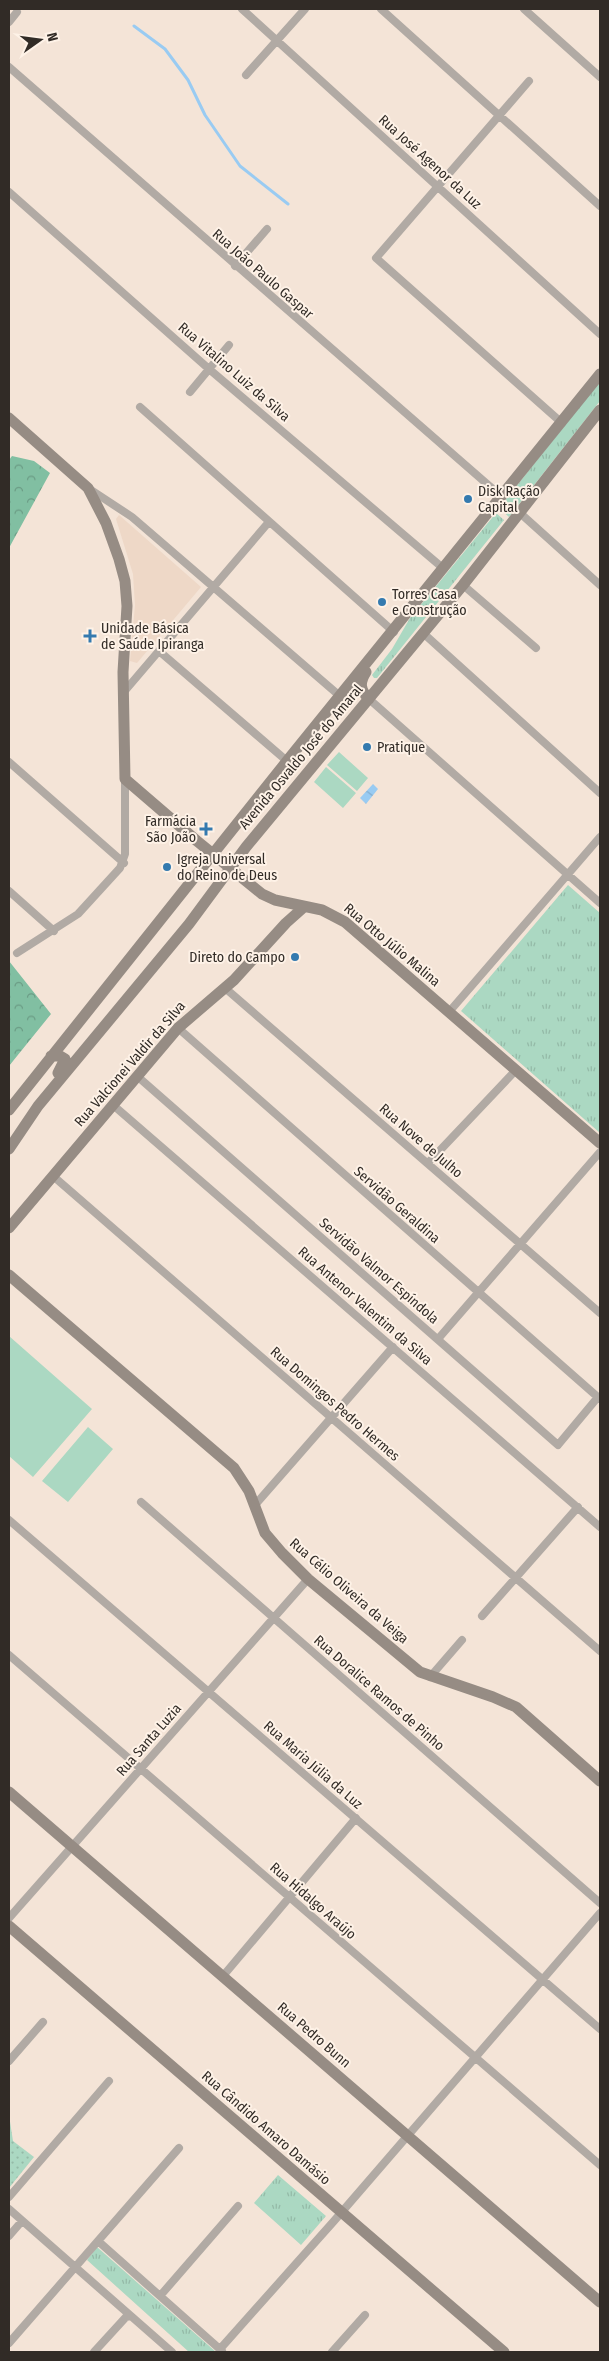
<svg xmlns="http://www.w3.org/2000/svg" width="609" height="2361" font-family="'Fira Sans Condensed',sans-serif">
	<defs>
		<pattern id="grass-tufts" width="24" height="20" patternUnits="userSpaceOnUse" patternTransform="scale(1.25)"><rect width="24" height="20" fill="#abd8c2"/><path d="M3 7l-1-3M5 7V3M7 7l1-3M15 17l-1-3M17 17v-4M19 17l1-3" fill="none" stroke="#94baa7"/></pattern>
		<pattern id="forest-crowns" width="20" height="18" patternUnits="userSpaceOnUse" patternTransform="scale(1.25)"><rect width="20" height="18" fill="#81bfa2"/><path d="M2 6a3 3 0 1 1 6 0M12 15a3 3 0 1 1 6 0" fill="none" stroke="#6a9b84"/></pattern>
		<pattern id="park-dots" width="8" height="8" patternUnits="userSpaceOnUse" patternTransform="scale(1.25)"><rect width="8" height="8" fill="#abd8c2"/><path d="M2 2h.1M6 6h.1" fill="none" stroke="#94baa7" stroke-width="1.8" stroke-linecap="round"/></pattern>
		<pattern id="water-waves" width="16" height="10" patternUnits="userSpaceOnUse" patternTransform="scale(1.25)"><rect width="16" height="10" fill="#99cbf2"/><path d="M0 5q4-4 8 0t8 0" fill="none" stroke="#84aecf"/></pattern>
	</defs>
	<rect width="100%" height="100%" fill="#f4e4d7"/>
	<path fill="#eed8c7" d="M119 515 201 587 137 663 130 661 135 605 133 574 116 519Z"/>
	<path fill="url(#grass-tufts)" d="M600 381V401L509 517 499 508Z
		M496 513 504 520 377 678H374L372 675 392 649 410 618Z
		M568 885 600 913V1133L461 1011Z
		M278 2175 326 2216 301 2245 254 2203Z
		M97 2247 216 2352H189L87 2260Z"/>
	<path fill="url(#forest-crowns)" d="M12 456 34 461 50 473 9 548V460Z
		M9 961 51 1014 9 1066Z"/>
	<path fill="url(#park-dots)" d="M9 2115 13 2141 34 2157 9 2188Z"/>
	<path fill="#abd8c2" d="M339 752 368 778 357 791 327 765Z
		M326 767 356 793 343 808 314 782Z
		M9 1336 92 1409 33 1477 9 1456Z
		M88 1427 113 1449 68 1502 42 1481Z"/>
	<path fill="url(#water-waves)" d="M373 784 378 789 366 804 360 798Z"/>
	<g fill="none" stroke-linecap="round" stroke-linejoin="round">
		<path stroke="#99cbf2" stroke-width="3" d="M134 26 165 49 188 80 205 115 240 166 288 204"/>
		<path stroke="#b1aaa4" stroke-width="8" d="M242 9 600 334
			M381 9 600 206
			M524 9 600 77
			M9 22 17 12
			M9 67 502 497
			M246 75 305 9
			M529 81 376 258 562 423
			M9 192 209 369 444 569
			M235 266 267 229
			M190 392 229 345
			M140 407 394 632
			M88 488 132 517 341 697
			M520 513 600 585
			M463 585 536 648
			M423 633 600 793
			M159 651 287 761
			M123 693 268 523
			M369 699 600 903
			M9 762 124 863
			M9 891 54 931
			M17 953 78 914 120 868 125 854V779
			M225 988 600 1313
			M449 1012 600 837
			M178 1028 600 1399
			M137 1076 558 1445 598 1397
			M113 1105 600 1527
			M428 1163 516 1070
			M53 1176 600 1651
			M438 1339 600 1152
			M141 1502 600 1903
			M254 1506 393 1347
			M9 1520 600 2029
			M482 1616 578 1507
			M9 1655 600 2165
			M430 1677 462 1640
			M9 1918 308 1579
			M223 1976 356 1818
			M9 2061 43 2022
			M9 2197 109 2081
			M9 2209 172 2352
			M9 2236 22 2221
			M98 2241 222 2351
			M160 2296 238 2206
			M9 2343 179 2148
			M220 2349 334 2221 600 1913
			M94 2352 126 2317 130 2316
			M332 2352 365 2315"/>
		<path stroke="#968c84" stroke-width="11" d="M9 418 88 488 106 523 119 559 125 581 127 606 123 672 125 779 197 841 262 894 275 900 322 910 345 922 600 1143
			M366 672C359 683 360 690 369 699
			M51 1056H60L65 1059 58 1073
			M9 1110 287 761 600 374
			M9 1149 38 1106 189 924 246 847 463 585 600 410
			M9 1228 178 1028 234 980 286 923 304 907
			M9 1275 234 1468 249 1491 265 1533 282 1553 308 1579 420 1672 493 1697 516 1707 600 1781
			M9 1792 600 2302
			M9 1926 504 2352"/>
	</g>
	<g fill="#347aaf" stroke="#fef2e7" stroke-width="2">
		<circle cx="468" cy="499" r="5"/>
		<circle cx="382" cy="602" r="5"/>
		<path d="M87.5 628.5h5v5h5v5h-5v5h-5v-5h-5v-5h5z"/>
		<circle cx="367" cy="747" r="5"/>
		<path d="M203.5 821.5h5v5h5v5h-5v5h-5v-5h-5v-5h5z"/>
		<circle cx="167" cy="867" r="5"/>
		<circle cx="295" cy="957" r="5"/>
	</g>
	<g text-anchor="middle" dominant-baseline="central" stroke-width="4" stroke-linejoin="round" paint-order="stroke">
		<g font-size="14" fill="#312b26" stroke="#fef2e7">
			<text transform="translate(430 162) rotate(42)">Rua José Agenor da Luz</text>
			<text transform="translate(263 274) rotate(41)">Rua João Paulo Gaspar</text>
			<text transform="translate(234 372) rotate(41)">Rua Vitalino Luiz da Silva</text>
			<text transform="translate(301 757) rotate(-50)">Avenida Osvaldo José do Amaral</text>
			<text transform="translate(392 945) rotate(40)">Rua Otto Júlio Malina</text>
			<text transform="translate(130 1064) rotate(-49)">Rua Valcionei Valdir da Silva</text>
			<text transform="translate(421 1141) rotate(41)">Rua Nove de Julho</text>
			<text transform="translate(397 1205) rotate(41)">Servidão Geraldina</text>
			<text transform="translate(379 1271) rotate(41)">Servidão Valmor Espíndola</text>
			<text transform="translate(365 1306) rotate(41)">Rua Antenor Valentim da Silva</text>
			<text transform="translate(335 1404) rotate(41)">Rua Domingos Pedro Hermes</text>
			<text transform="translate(349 1591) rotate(41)">Rua Célio Oliveira da Veiga</text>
			<text transform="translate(379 1693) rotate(41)">Rua Doralice Ramos de Pinho</text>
			<text transform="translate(149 1740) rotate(-49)">Rua Santa Luzia</text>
			<text transform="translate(313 1765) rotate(41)">Rua Maria Júlia da Luz</text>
			<text transform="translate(313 1901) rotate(41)">Rua Hidalgo Araújo</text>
			<text transform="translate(314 2035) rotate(41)">Rua Pedro Bunn</text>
			<text transform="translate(266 2128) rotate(41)">Rua Cândido Amaro Damásio</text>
		</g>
		<g font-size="14" fill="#312b26" stroke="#fef2e7" text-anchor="start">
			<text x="478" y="491">Disk Ração<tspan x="478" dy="16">Capital</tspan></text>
			<text x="392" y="594">Torres Casa<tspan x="392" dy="16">e Construção</tspan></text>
			<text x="101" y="628">Unidade Básica<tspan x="101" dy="16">de Saúde Ipiranga</tspan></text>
			<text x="377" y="747">Pratique</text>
			<text x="196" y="821" text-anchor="end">Farmácia<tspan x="196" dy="16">São João</tspan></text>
			<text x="177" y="859">Igreja Universal<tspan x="177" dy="16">do Reino de Deus</tspan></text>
			<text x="285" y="957" text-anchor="end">Direto do Campo</text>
		</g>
	</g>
	<rect width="609" height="2361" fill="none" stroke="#312b26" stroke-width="20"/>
	<g transform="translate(40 40) rotate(76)" stroke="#fef2e7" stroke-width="4" paint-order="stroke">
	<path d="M0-4L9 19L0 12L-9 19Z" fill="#312b26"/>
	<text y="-8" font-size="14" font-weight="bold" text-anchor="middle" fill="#312b26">N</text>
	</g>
</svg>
